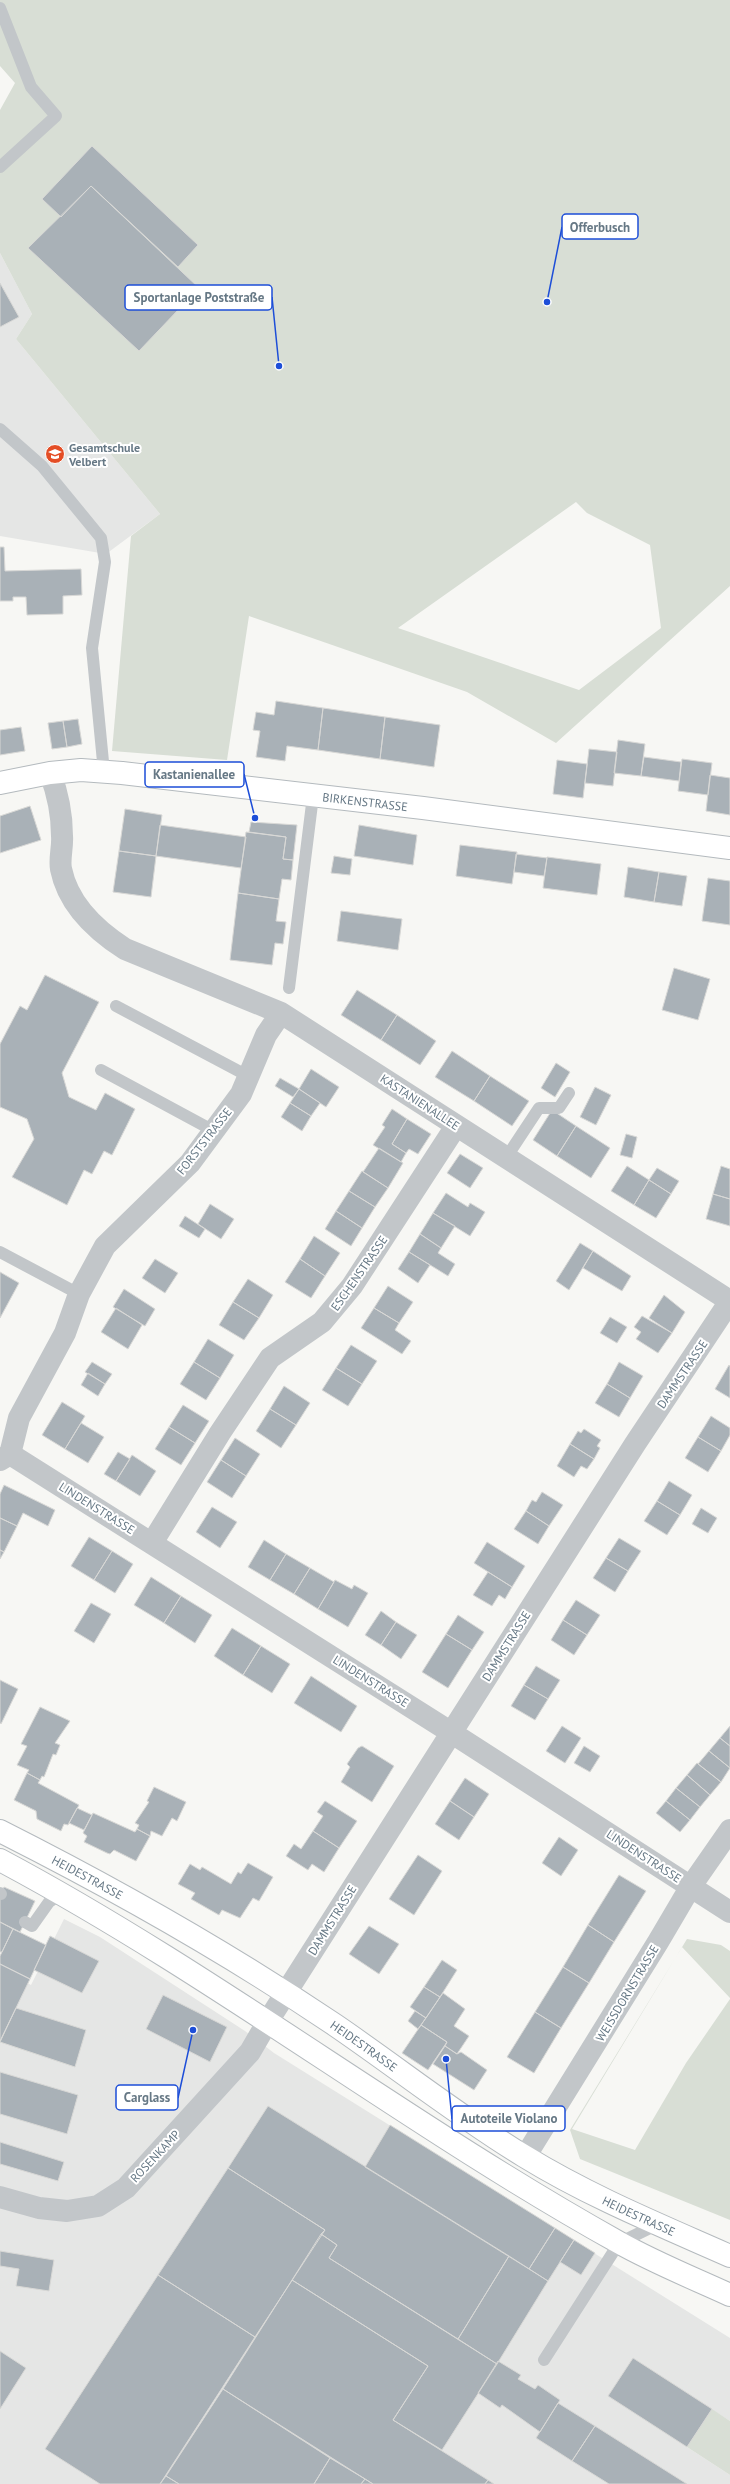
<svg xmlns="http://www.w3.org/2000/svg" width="730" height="2484" font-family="'PT Sans',sans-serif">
	<rect width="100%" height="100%" fill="#f7f7f4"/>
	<path fill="#e5e6e5" d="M0 253 32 314 16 339 160 514 106 554 0 536Z
		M64 1919 100 1937 245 2031 274 2053 730 2338V2421L711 2409 687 2447 730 2475V2484H0V1968L31 1985Z"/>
	<path fill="#d8ded5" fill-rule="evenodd" d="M0 0H730V586L556 743 467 692 249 616 227 760 112 751 131 536 160 514 16 339 32 314 0 253V110L15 83 0 66ZM576 502 587 513 650 545 661 628 579 690 398 628Z
		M687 1939 721 1945 730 1951V1998L682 1947 572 2129 635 2150 686 2063 730 1999V2220L580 2159 570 2130Z
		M712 2409 730 2421V2475L687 2447Z"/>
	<path fill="#a9b1b7" stroke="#d8d8d6" d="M92 146 198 245 178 267 91 186 61 217 42 199Z
		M91 186 199 288 139 351 28 248Z
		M0 283 19 317 0 327Z
		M0 547H4L5 571 81 569 82 595 63 596V614L27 615 26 597H13V601H0Z
		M276 701 323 708 318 750 287 746 285 761 256 757 260 731 253 730 256 712 274 715Z
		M323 708 385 717 380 759 318 750Z
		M385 717 440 725 434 767 380 759Z
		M78 719 82 744 67 747 63 721Z
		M63 721 67 747 52 749 48 723Z
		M21 727 25 751 0 755V730Z
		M618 740 645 744 641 776 614 773Z
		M589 749 617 752 613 786 585 783Z
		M644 757 681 762 679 781 641 776Z
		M682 759 712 763 708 795 678 791Z
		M557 760 587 764 583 798 553 794Z
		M710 775 730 778V815L706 811Z
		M30 806 41 840 0 853V816Z
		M125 809 162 815 156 856 119 851Z
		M251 822 297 825 293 860 283 859 286 837 249 832Z
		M160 825 246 837 241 868 156 856Z
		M359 825 417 835 413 865 354 856Z
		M246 832 286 837 283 859 293 860 291 880 282 879 279 899 238 893Z
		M460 845 517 852 512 884 456 876Z
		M119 851 156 856 151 897 113 892Z
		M516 854 547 858 544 876 514 872Z
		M334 856 352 859 350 875 331 873Z
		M547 857 601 864 597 895 543 888Z
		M628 867 659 872 654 902 624 897Z
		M659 872 687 876 682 906 654 902Z
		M708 878 730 881V925L702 921Z
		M238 893 279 899 276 921 286 922 283 944 275 943 272 965 230 960Z
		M341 911 402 919 398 950 337 941Z
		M674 968 710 979 698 1020 662 1010Z
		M45 975 99 1002 62 1073 69 1097 96 1110 105 1093 135 1109 112 1155 104 1151 92 1174 84 1170 67 1205 12 1177 34 1139 27 1119 0 1107V1044L20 1006 27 1010Z
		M357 990 397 1015 381 1040 341 1015Z
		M397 1015 436 1041 420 1065 381 1040Z
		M452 1051 490 1076 474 1101 435 1077Z
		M556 1063 570 1072 555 1097 541 1088Z
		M311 1069 339 1087 326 1107 299 1089Z
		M490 1076 529 1101 512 1126 474 1101Z
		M280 1078 299 1089 293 1097 275 1086Z
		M595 1087 611 1095 596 1125 580 1117Z
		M299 1089 320 1103 311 1116 290 1103Z
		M290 1103 311 1116 302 1131 281 1117Z
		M392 1109 407 1119 392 1144 406 1153 401 1162 373 1145 385 1127 382 1125Z
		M552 1110 576 1126 557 1156 533 1140Z
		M407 1119 431 1134 418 1154 409 1149 406 1153 392 1144Z
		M576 1126 610 1148 591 1178 557 1156Z
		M626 1134 637 1137 632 1158 620 1155Z
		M379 1148 403 1163 388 1188 363 1172Z
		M460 1154 483 1168 470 1188 447 1173Z
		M627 1166 649 1180 634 1205 611 1191Z
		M721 1166 730 1169V1199L713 1194Z
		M657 1168 679 1181 671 1194 649 1180Z
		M362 1171 388 1188 375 1207 349 1191Z
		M649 1180 671 1194 656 1218 634 1205Z
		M349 1191 375 1207 362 1228 336 1211Z
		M446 1193 468 1207 470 1203 485 1212 470 1236 433 1213Z
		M713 1194 730 1199V1226L706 1219Z
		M210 1204 234 1219 221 1239 198 1224Z
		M336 1211 362 1228 351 1246 325 1229Z
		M433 1213 455 1226 441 1248 420 1234Z
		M185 1216 205 1229 199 1238 179 1226Z
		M420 1234 441 1248 438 1253 455 1264 448 1276 409 1252Z
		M314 1236 340 1253 325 1276 300 1259Z
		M580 1243 593 1251 569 1290 556 1281Z
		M593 1251 631 1276 622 1291 583 1268Z
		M409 1252 430 1265 418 1283 398 1269Z
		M155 1259 178 1273 165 1293 142 1278Z
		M300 1259 325 1276 311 1298 285 1282Z
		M0 1272 19 1283 0 1318Z
		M248 1279 273 1295 259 1318 233 1302Z
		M388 1286 413 1302 399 1323 374 1308Z
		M124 1289 155 1309 145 1326 113 1307Z
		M664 1295 685 1312 672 1333 649 1318Z
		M233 1302 259 1318 244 1340 219 1325Z
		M116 1308 142 1325 128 1349 101 1332Z
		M374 1308 399 1323 395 1330 411 1341 402 1354 361 1328Z
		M642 1316 672 1333 658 1353 636 1339 641 1332 634 1327Z
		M610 1317 627 1327 617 1343 600 1333Z
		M208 1339 234 1355 220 1378 194 1362Z
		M351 1345 377 1361 362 1384 336 1368Z
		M92 1362 112 1374 105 1384 85 1372Z
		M194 1362 220 1378 206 1400 180 1384Z
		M619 1362 643 1376 630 1398 607 1384Z
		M729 1365 730 1366V1398L715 1389Z
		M336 1368 362 1384 348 1406 322 1390Z
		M88 1373 105 1384 98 1396 81 1385Z
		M607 1384 630 1398 619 1417 595 1403Z
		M284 1386 310 1403 296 1425 270 1409Z
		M62 1402 85 1416 65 1449 42 1435Z
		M183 1405 209 1421 195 1443 169 1427Z
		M270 1409 296 1425 281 1448 256 1431Z
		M711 1416 730 1428V1435L721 1451 698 1437Z
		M81 1423 104 1437 88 1463 65 1449Z
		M169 1427 195 1443 181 1465 155 1449Z
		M584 1429 601 1440 597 1446 600 1448 594 1459 570 1444 578 1431 581 1433Z
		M698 1437 721 1451 708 1472 685 1458Z
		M235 1438 260 1454 246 1476 221 1460Z
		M570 1444 594 1459 587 1469 581 1466 574 1477 557 1466Z
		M118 1452 130 1459 116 1481 104 1474Z
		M132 1455 156 1471 140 1496 116 1481Z
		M221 1460 246 1476 232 1498 207 1482Z
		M669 1481 692 1495 680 1515 657 1501Z
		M4 1485 55 1510 48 1526 23 1513 17 1526 0 1518V1494Z
		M542 1492 563 1505 549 1526 526 1511 532 1500 536 1502Z
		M657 1501 680 1515 667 1535 644 1521Z
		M212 1507 237 1522 220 1548 196 1532Z
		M701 1508 717 1518 708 1533 692 1524Z
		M526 1511 549 1526 538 1544 514 1529Z
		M0 1518 17 1526 4 1552 0 1550Z
		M89 1537 112 1551 94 1580 71 1566Z
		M619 1538 641 1551 628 1571 606 1558Z
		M264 1540 286 1554 270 1580 248 1567Z
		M487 1542 525 1566 512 1587 474 1563Z
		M0 1550 4 1552 0 1559Z
		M112 1551 133 1564 115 1593 94 1580Z
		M286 1554 310 1568 294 1594 270 1580Z
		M606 1558 628 1571 615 1592 593 1578Z
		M310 1568 334 1582 318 1609 294 1594Z
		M488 1572 512 1587 505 1599 499 1595 492 1606 473 1595Z
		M151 1577 181 1596 164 1623 134 1605Z
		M335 1580 352 1589 354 1585 368 1593 348 1627 318 1609Z
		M181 1596 212 1615 195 1643 164 1623Z
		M576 1600 600 1615 587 1635 563 1620Z
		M91 1603 111 1614 94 1643 74 1631Z
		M381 1611 396 1622 381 1645 365 1635Z
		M458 1615 484 1632 472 1650 446 1634Z
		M563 1620 587 1635 574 1655 551 1640Z
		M396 1622 417 1635 401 1659 381 1645Z
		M232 1628 261 1646 243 1675 214 1656Z
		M446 1634 472 1650 448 1688 422 1672Z
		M261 1646 290 1664 272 1693 243 1675Z
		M536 1666 560 1680 548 1699 524 1685Z
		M311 1676 357 1706 341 1732 294 1703Z
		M0 1680 18 1689 1 1724 0 1723Z
		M524 1685 548 1699 535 1720 511 1706Z
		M40 1707 70 1721 55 1743 60 1745 56 1755 53 1754 44 1777 42 1776 40 1780 27 1773 29 1770 17 1765 27 1746 21 1744Z
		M562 1726 581 1738 565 1763 546 1751Z
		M730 1726V1746L720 1738Z
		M720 1738 730 1746V1768L709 1751Z
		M362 1746 394 1766 372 1802 341 1782 350 1767 347 1764 358 1748Z
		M584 1746 600 1756 590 1772 574 1763Z
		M709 1751 730 1768 721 1782 698 1764Z
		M697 1763 721 1782 710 1795 687 1775Z
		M27 1773 40 1780 38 1783 79 1805 68 1825 64 1824 61 1831 37 1819 36 1811 14 1800Z
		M687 1775 710 1795 700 1807 676 1788Z
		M465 1778 489 1794 474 1817 450 1801Z
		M154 1787 186 1802 177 1821 172 1818 162 1836 151 1831 150 1836 137 1829 139 1825 135 1823 149 1802 147 1801Z
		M676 1788 700 1807 690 1820 666 1801Z
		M325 1801 357 1821 339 1848 313 1831 323 1816 317 1812Z
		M450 1801 474 1817 459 1840 435 1824Z
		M666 1801 690 1820 680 1832 656 1813Z
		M77 1808 92 1815 84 1830 69 1823Z
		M93 1813 135 1832 137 1829 150 1836 136 1861 114 1850 110 1854 107 1853 84 1842 87 1836 83 1833Z
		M313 1831 339 1848 324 1872 312 1864 308 1870 286 1856 294 1844 301 1849Z
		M559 1837 578 1850 561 1876 542 1863Z
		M418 1855 442 1871 414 1915 389 1899Z
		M248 1863 273 1877 259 1901 253 1898 240 1918 222 1910 219 1915 191 1899 195 1893 178 1884 190 1864 200 1870 202 1867 231 1884 238 1872 241 1874Z
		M619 1875 646 1891 614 1942 588 1925Z
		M4 1887 35 1901 20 1932 0 1922V1896Z
		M0 1922 13 1929 2 1952H0Z
		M588 1925 614 1942 589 1983 563 1967Z
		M369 1926 399 1944 379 1974 349 1954Z
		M13 1929 46 1945 30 1979 0 1964V1956Z
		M50 1936 99 1961 82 1993 34 1970Z
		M442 1960 457 1970 440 1997 424 1987Z
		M0 1964 30 1979 0 2041Z
		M563 1967 589 1983 561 2028 535 2012Z
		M424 1987 440 1997 426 2018 410 2007Z
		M443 1993 465 2009 454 2026 469 2036 457 2054 445 2046 447 2042 421 2025Z
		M163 1995 227 2027 210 2062 146 2029Z
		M16 2008 86 2030 75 2067 0 2042Z
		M415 2011 426 2018 418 2029 408 2021Z
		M535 2012 561 2028 534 2073 507 2057Z
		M421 2025 447 2042 428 2070 402 2053Z
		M445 2046 457 2054 461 2052 487 2070 474 2090 433 2064Z
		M0 2072 78 2095 67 2134 0 2114Z
		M268 2106 509 2256 458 2339 329 2258 337 2245 321 2234 325 2230 228 2168Z
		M390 2125 555 2228 529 2269 365 2167Z
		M0 2142 64 2162 58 2181 0 2164Z
		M228 2168 325 2230 255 2337 158 2275Z
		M555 2228 574 2240 548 2281 529 2269Z
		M321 2234 337 2245 329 2258 497 2364 442 2450 393 2420 428 2366 292 2280Z
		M574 2240 595 2253 581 2275 560 2262Z
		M0 2251 54 2260 49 2291 16 2286 19 2269 0 2266Z
		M509 2256 548 2281 497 2364 458 2339Z
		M158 2275 255 2337 160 2484H100L45 2449Z
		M292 2280 428 2366 393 2420 488 2480 485 2484H373L223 2389Z
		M0 2351 26 2368 0 2409Z
		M633 2358 712 2409 687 2447 608 2396Z
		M498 2361 521 2375 518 2379 535 2389 538 2385 560 2400 540 2432 502 2405 500 2408 478 2393Z
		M223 2389 330 2458 314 2484H179L166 2476Z
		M558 2403 595 2426 572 2461 536 2438Z
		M595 2426 687 2484H609L572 2461Z
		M330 2458 365 2479 361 2484H314Z
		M166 2476 179 2484H160Z
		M365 2479 373 2484H361Z
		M488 2480 494 2484H485Z"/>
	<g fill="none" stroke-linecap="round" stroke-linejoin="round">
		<defs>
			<g id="secondary">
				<path id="s1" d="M0 783 50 773 81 770 122 773 423 808 730 848"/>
				<path id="s2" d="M0 1831C115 1889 228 1953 335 2025 398 2068 458 2116 524 2156 589 2196 660 2225 730 2256"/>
				<path d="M0 1860C214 1974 406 2124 618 2242 653 2262 693 2278 730 2295"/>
			</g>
		</defs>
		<use href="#secondary" stroke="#b4babe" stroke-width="24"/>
		<path stroke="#c2c6c9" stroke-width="12" d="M0 8 31 87 56 116 0 167
			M0 429 42 466 101 538 105 562 92 648 104 772
			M289 988 313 796
			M116 1006 248 1076
			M101 1070 214 1131
			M506 1158 539 1108H559L569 1093
			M0 1252 79 1294
			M0 1893 1 1894
			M25 1922 32 1926 49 1902 62 1893
			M544 2360 619 2243 658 2224"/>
		<path stroke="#c2c6c9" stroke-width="22" d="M50 773C58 794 62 813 62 836 63 846 59 859 61 869 68 904 97 931 125 949L281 1013 730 1301
			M10 1454 452 1733 730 1912
			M0 1460 10 1454 19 1418 65 1333 79 1294 105 1246 190 1163 241 1094 266 1035 281 1013
			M152 1543 220 1433 270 1358 322 1322 352 1286 456 1126
			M525 2157 658 1942 691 1886 730 1830
			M0 2197 39 2208 67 2211 98 2206 126 2188 250 2052 268 2021 635 1444 730 1301"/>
		<use href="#secondary" stroke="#fff" stroke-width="22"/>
	</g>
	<defs>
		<symbol id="school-disc" viewBox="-11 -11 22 22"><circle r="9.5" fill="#e44e26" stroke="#fff"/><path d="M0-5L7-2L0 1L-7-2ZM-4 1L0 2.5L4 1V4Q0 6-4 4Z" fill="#fff"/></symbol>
	</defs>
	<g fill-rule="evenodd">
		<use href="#school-disc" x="44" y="443" width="22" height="22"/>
	</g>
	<g text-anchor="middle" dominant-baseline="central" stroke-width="4" stroke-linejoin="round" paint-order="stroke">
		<g font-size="12" font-weight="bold" fill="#667885" stroke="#fff" text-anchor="start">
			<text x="69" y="447">Gesamtschule<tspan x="69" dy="14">Velbert</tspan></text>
		</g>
		<g font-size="12" fill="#667885" stroke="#fff">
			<text stroke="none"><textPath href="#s1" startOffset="368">BIRKENSTRASSE</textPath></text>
			<text transform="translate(420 1102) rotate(33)">KASTANIENALLEE</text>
			<text transform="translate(204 1141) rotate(-52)">FORSTSTRASSE</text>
			<text transform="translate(359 1273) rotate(-55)">ESCHENSTRASSE</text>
			<text transform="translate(682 1374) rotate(-56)">DAMMSTRASSE</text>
			<text transform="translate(97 1508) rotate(32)">LINDENSTRASSE</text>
			<text transform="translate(506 1646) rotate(-58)">DAMMSTRASSE</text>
			<text transform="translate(371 1681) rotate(32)">LINDENSTRASSE</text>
			<text transform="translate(644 1856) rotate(33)">LINDENSTRASSE</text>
			<text stroke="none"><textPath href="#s2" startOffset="99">HEIDESTRASSE</textPath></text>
			<text transform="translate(332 1920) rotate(-58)">DAMMSTRASSE</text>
			<text transform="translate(627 1993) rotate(-59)">WEISSDORNSTRASSE</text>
			<text stroke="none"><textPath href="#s2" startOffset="423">HEIDESTRASSE</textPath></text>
			<text transform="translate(155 2156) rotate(-47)">ROSENKAMP</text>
			<text stroke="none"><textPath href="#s2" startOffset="747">HEIDESTRASSE</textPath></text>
		</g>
	</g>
	<path fill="none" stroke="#1d4ed8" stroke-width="1.5" d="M547 302L562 227M279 366L272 297M255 818L244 774M193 2030L178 2098M446 2059L452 2119"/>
	<g fill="#1d4ed8" stroke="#fff" stroke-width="1.5">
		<circle cx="547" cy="302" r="4"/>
		<circle cx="279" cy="366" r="4"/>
		<circle cx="255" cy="818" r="4"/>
		<circle cx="193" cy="2030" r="4"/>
		<circle cx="446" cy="2059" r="4"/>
	</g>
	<g fill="#fff" stroke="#1d4ed8" stroke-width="1.5">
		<rect x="562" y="214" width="76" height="25" rx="4"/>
		<rect x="125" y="285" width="147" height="25" rx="4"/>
		<rect x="145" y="762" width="99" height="25" rx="4"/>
		<rect x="116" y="2085" width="62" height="25" rx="4"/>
		<rect x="452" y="2106" width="113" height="25" rx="4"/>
	</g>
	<g font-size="13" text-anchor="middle" font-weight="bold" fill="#667885">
		<text x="600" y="232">Offerbusch</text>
		<text x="199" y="302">Sportanlage Poststraße</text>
		<text x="194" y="779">Kastanienallee</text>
		<text x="147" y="2102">Carglass</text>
		<text x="509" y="2123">Autoteile Violano</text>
	</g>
</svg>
